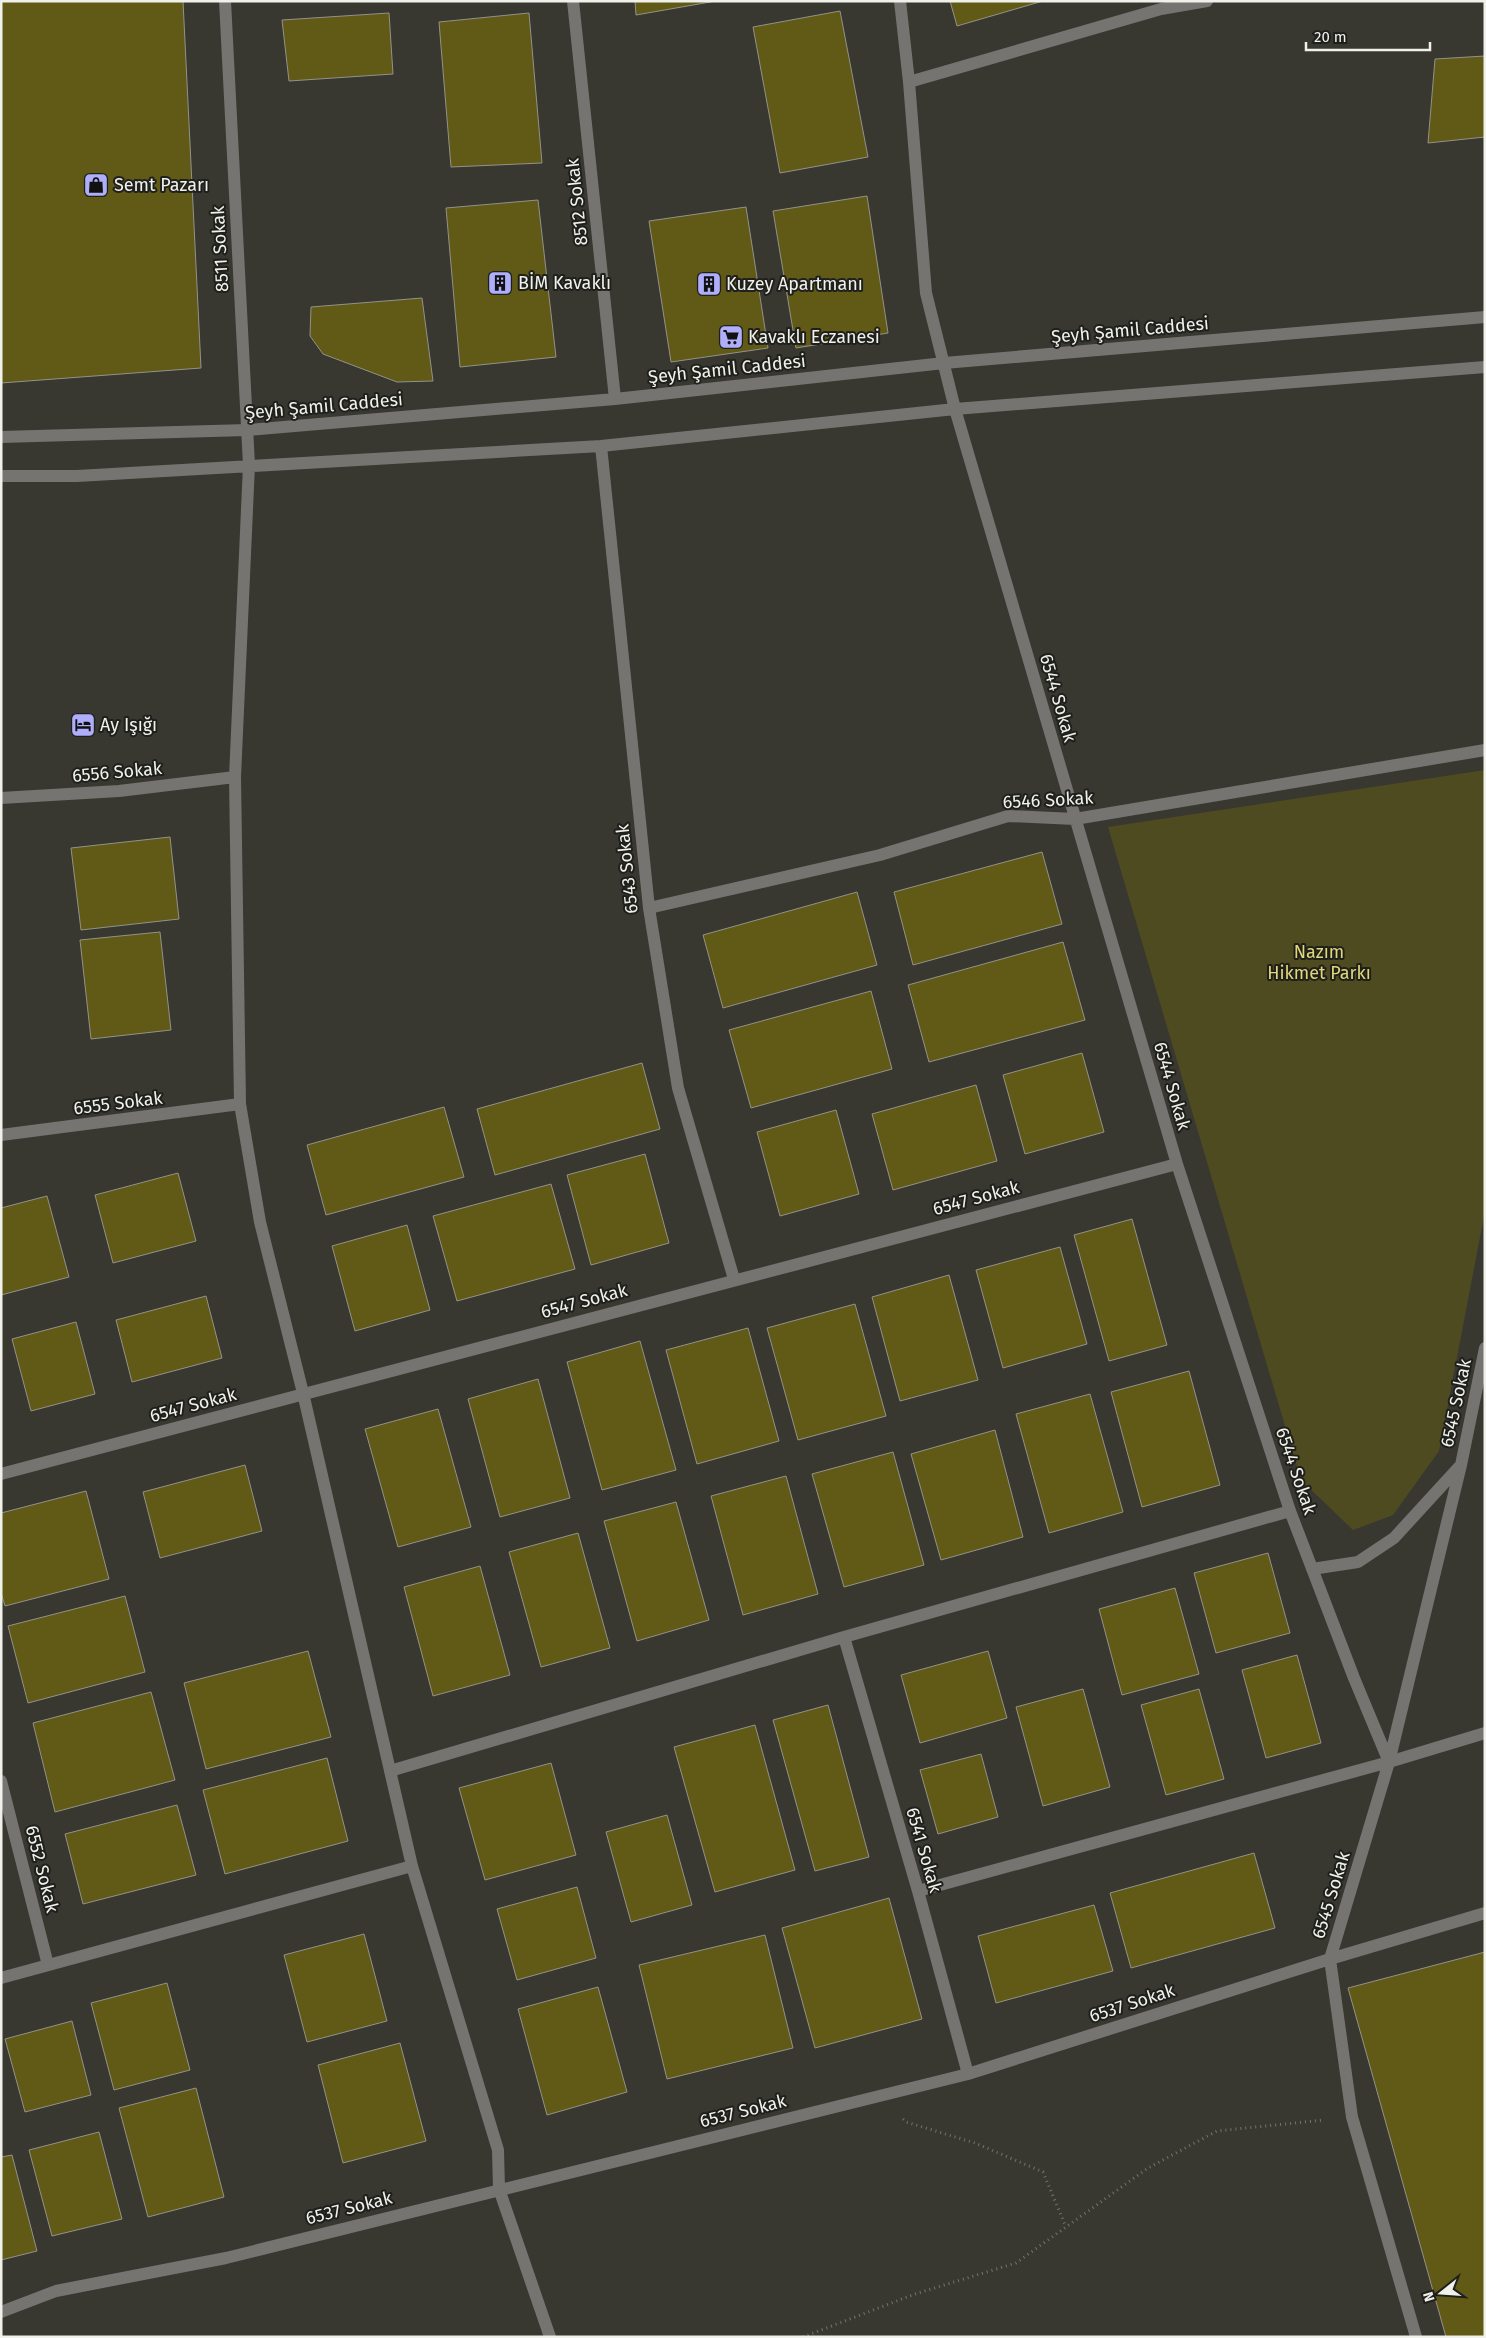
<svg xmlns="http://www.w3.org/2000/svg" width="1486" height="2338" font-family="'Fira Sans',sans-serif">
	<rect width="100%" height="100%" fill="#383831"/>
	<path fill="#4f4b21" d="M1485 770V1211L1439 1451 1393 1515 1353 1530 1301 1480 1108 827Z"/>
	<path fill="#615a16" stroke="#93928a" d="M1 1H183L201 368 1 383Z
		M635 1H716L636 15Z
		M950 1H1043L957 26Z
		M840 11 868 157 780 173 753 27Z
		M389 13 393 74 289 81 282 20Z
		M529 13 542 163 451 167 439 22Z
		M1485 56V137L1428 143 1435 59Z
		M867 196 888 333 796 348 773 211Z
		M538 200 556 357 460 367 446 208Z
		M746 207 768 348 671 362 649 221Z
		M422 298 433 381 397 382 323 354 310 336 311 307Z
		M170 837 179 919 81 930 71 848Z
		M1042 852 1062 924 913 965 894 892Z
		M857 892 877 965 723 1008 703 935Z
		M160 932 171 1030 91 1039 80 940Z
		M1063 942 1085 1020 929 1062 908 985Z
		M871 991 892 1069 751 1108 729 1030Z
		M1082 1053 1104 1132 1025 1154 1003 1075Z
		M642 1063 660 1129 495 1175 477 1109Z
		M976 1085 997 1161 893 1190 872 1114Z
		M444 1107 464 1177 326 1215 307 1145Z
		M836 1110 859 1194 780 1216 757 1132Z
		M645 1154 669 1243 591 1265 567 1175Z
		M178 1173 196 1241 113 1263 95 1195Z
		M551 1184 575 1269 457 1301 433 1216Z
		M47 1196 69 1277 1 1295V1208Z
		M1132 1219 1167 1345 1109 1361 1074 1235Z
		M407 1225 430 1310 355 1331 332 1246Z
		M1060 1247 1087 1344 1003 1368 976 1270Z
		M949 1275 978 1380 900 1401 872 1297Z
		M206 1296 222 1358 132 1382 116 1320Z
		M855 1304 886 1416 798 1440 767 1328Z
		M76 1322 95 1394 31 1411 12 1339Z
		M748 1328 779 1441 697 1464 666 1350Z
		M640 1341 676 1470 602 1490 567 1362Z
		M1189 1371 1220 1485 1142 1507 1111 1392Z
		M538 1379 570 1498 500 1517 468 1399Z
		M1090 1394 1123 1512 1049 1533 1016 1414Z
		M438 1409 471 1527 398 1547 365 1429Z
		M995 1430 1023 1537 941 1560 911 1454Z
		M893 1452 924 1565 844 1587 812 1474Z
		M245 1465 262 1531 160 1558 143 1492Z
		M786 1476 818 1594 743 1615 711 1496Z
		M86 1491 109 1579 5 1606 1 1593V1513Z
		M676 1502 709 1620 637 1641 604 1521Z
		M578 1533 610 1648 541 1667 509 1552Z
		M1268 1553 1290 1633 1216 1653 1194 1573Z
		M480 1566 510 1675 433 1696 404 1587Z
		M1175 1588 1199 1674 1122 1695 1099 1609Z
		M125 1596 145 1672 28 1703 8 1626Z
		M308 1651 331 1737 206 1769 184 1683Z
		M988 1651 1007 1718 920 1743 901 1675Z
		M1297 1655 1321 1743 1266 1758 1242 1670Z
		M1083 1689 1110 1787 1043 1806 1016 1707Z
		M1199 1689 1224 1779 1166 1795 1141 1705Z
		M151 1692 175 1780 55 1812 33 1723Z
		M828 1705 869 1857 815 1871 773 1720Z
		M755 1725 795 1870 715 1892 674 1747Z
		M981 1754 998 1817 938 1834 920 1770Z
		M327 1758 348 1841 225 1874 203 1790Z
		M551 1763 576 1855 485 1880 459 1788Z
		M177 1805 196 1875 83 1904 65 1834Z
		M667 1815 692 1905 631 1922 606 1832Z
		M1254 1853 1275 1928 1131 1968 1110 1893Z
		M577 1887 596 1958 517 1980 497 1909Z
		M889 1898 922 2019 815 2048 782 1928Z
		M1094 1905 1113 1971 996 2003 978 1936Z
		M364 1934 387 2021 307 2042 284 1955Z
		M765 1935 793 2048 667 2079 639 1965Z
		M1485 1952V2337H1446L1348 1988Z
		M167 1983 190 2070 114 2090 91 2003Z
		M598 1987 627 2092 547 2115 518 2009Z
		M72 2021 91 2095 25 2112 5 2039Z
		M400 2043 426 2141 343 2163 318 2065Z
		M196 2088 224 2197 148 2217 119 2108Z
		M99 2132 122 2219 52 2236 29 2150Z
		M12 2155 37 2251 1 2260V2157Z"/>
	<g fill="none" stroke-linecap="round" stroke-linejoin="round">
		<path stroke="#74746e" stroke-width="3" stroke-dasharray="1 4" stroke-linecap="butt" d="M903 2119 906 2122 975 2143 1043 2172 1066 2227
			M803 2337 915 2294 1016 2263 1148 2168 1217 2131 1324 2120"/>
		<path stroke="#757471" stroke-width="12" d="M225 1 249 465 235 777 240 1104 260 1222 303 1393 412 1866 498 2150 499 2189 550 2337
			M573 1 615 399
			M900 1 909 82 926 293 955 409 1177 1164 1290 1511 1354 1678 1389 1762
			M909 82 1161 9 1207 1
			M1 437 247 430 615 399 944 363 1485 317
			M601 446 649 908 678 1088 734 1279
			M1 476H77L601 446 955 409 1485 367
			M1 798 119 791 235 777
			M649 908 880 855 1008 816 1075 819 1485 750
			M1 1135 240 1104
			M1 1474 1177 1164
			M1312 1569 1358 1562 1394 1538 1459 1467
			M844 1637 918 1891 968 2074
			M390 1771 844 1637 1290 1511
			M1 1781 48 1965
			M918 1891 1389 1762 1485 1733
			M1 1978 412 1866
			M1 2312 56 2291 226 2258 968 2074 1330 1959 1485 1913
			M1416 2337 1352 2117 1330 1959 1389 1762 1461 1465 1485 1348"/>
	</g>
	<defs>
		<symbol id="shop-square" viewBox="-11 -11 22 22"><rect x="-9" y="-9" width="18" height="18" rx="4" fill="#aeaefa" stroke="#1f1f1c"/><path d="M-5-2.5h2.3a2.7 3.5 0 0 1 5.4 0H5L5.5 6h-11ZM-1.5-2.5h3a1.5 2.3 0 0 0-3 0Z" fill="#111"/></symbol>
		<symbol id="building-square" viewBox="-11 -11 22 22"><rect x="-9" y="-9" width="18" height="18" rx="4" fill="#aeaefa" stroke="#1f1f1c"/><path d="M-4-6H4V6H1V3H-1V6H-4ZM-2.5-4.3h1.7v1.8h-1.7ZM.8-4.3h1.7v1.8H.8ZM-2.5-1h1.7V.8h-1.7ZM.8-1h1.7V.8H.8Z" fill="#111"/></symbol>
		<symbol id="supermarket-square" viewBox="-11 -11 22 22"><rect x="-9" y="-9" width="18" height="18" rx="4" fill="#aeaefa" stroke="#1f1f1c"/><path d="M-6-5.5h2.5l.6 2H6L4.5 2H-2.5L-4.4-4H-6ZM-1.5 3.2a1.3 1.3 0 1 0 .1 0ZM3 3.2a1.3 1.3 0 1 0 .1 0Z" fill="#111"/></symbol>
		<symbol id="hotel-square" viewBox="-11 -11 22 22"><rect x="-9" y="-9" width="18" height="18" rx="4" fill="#aeaefa" stroke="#1f1f1c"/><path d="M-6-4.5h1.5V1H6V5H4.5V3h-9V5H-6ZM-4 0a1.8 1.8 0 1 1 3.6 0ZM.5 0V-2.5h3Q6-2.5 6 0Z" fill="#111"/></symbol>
	</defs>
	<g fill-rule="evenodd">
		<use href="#shop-square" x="82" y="171" width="28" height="28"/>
		<use href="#building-square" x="486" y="269" width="28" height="28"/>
		<use href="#building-square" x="695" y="270" width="28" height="28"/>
		<use href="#supermarket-square" x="717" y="323" width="28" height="28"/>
		<use href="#hotel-square" x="69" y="711" width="28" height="28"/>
	</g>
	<g text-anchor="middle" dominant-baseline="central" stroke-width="4" stroke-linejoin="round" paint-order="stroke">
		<g font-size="18" fill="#f1f1ec" stroke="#1f1f1c" text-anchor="start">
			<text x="114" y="185">Semt Pazarı</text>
			<text x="518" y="283">BİM Kavaklı</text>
			<text x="726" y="284">Kuzey Apartmanı</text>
			<text x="748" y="337">Kavaklı Eczanesi</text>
			<text x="100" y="725">Ay Işığı</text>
		</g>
		<g font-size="18" fill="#f1f1ec" stroke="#1f1f1c">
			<text transform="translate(577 202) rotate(-96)">8512 Sokak</text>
			<text transform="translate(220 249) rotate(-93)">8511 Sokak</text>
			<text transform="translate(1130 330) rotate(-5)">Şeyh Şamil Caddesi</text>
			<text transform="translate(727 369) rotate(-6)">Şeyh Şamil Caddesi</text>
			<text transform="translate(324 406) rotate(-5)">Şeyh Şamil Caddesi</text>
			<text transform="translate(1058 698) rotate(74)">6544 Sokak</text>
			<text transform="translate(117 772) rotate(-5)">6556 Sokak</text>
			<text transform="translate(1048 800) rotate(-3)">6546 Sokak</text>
			<text transform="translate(627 869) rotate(-96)">6543 Sokak</text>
			<text transform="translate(1172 1086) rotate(74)">6544 Sokak</text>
			<text transform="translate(118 1103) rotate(-7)">6555 Sokak</text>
			<text transform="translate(976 1198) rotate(-15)">6547 Sokak</text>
			<text transform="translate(584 1301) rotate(-15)">6547 Sokak</text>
			<text transform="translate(1456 1403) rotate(-78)">6545 Sokak</text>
			<text transform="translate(193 1405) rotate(-15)">6547 Sokak</text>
			<text transform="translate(1296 1471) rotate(71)">6544 Sokak</text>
			<text transform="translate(924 1850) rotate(74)">6541 Sokak</text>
			<text transform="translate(42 1869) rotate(76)">6552 Sokak</text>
			<text transform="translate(1331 1895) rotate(-73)">6545 Sokak</text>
			<text transform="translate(1132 2003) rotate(-18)">6537 Sokak</text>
			<text transform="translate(743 2111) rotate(-14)">6537 Sokak</text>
			<text transform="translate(349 2208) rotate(-14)">6537 Sokak</text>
		</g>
		<g font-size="18" fill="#e0d779" stroke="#1f1f1c">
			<text x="1319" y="952">Nazım<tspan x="1319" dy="21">Hikmet Parkı</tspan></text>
		</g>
	</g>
	<rect width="1486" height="2338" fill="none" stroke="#f1f1ec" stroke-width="5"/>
	<g transform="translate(1441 2293) rotate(253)" stroke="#1f1f1c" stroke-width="4" paint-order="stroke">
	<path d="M0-4L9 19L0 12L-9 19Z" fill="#f1f1ec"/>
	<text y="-8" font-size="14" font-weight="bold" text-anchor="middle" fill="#f1f1ec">N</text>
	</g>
	<path d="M1306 42v8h124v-8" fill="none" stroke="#f1f1ec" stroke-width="2.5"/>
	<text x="1314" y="42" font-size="15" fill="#f1f1ec" stroke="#1f1f1c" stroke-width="4" paint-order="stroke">20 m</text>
</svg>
